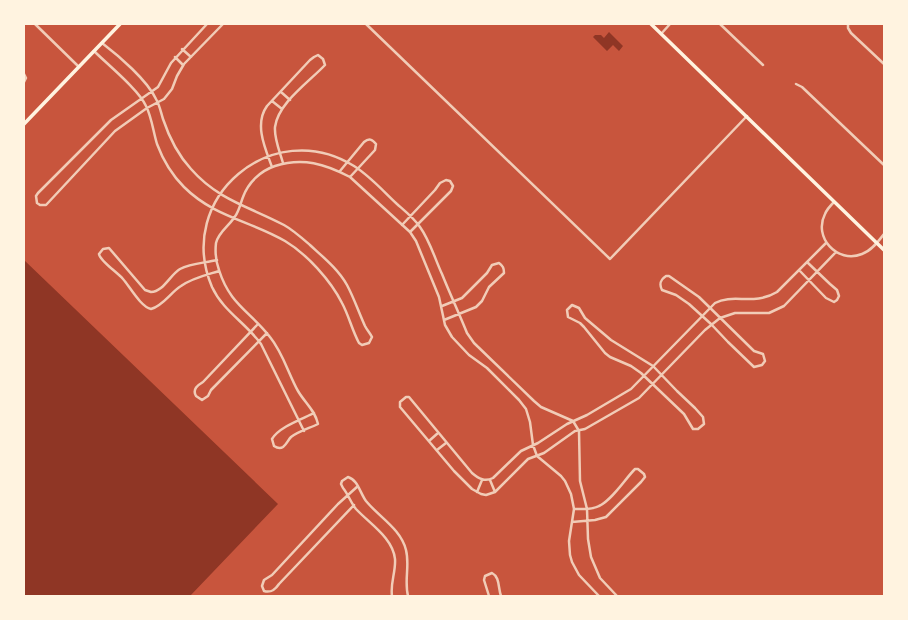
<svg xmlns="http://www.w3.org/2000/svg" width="908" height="620" font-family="Signika,sans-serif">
	<rect width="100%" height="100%" fill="#c8553d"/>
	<path fill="#8f3625" d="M609 32 623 46 619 51 613 45 607 51 593 37 595 35H601L604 38Z
		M24 260 278 504 190 596H24Z"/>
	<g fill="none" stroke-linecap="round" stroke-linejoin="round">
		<path stroke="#f1ccb7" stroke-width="2.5" d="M35 24 79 67
			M207 24 171 63 158 87 111 120 38 193 36 196 37 203 40 205H46L115 131 147 108 164 99 172 89 177 76 184 64 223 24
			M366 24 610 259 747 116
			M720 24 763 65
			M848 24V28L851 33 884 64
			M661 34 670 24
			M182 49 191 57
			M94 51C107 64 139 90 146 106 152 118 153 131 157 144 163 160 172 175 184 187 214 217 251 221 285 241 307 254 331 281 342 303 349 316 352 330 359 343L362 345 369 343 372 337C370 333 367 330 365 326 359 313 354 298 347 285 338 269 323 257 310 245 302 238 293 230 284 225 250 207 218 200 191 169 179 156 169 137 163 119 161 113 160 106 156 99 147 80 119 56 102 43
			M175 57 183 65
			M24 74 26 78 24 82
			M796 84 802 87 884 165
			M281 92 290 100
			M272 101 282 109
			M272 167C265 148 254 124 267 106L310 60 314 57 318 55 323 59 325 65C309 82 278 103 275 127 274 139 280 152 283 163
			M340 171 364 142C369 138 372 139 376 144L375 150 350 177
			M834 202C831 205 827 209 825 214 813 237 837 264 862 254 871 251 878 242 884 234
			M402 225 435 190 440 183 446 180 450 181 453 186 451 191 410 232
			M826 243 777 292C754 306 733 293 715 303L631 389 587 415 567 424 538 443 521 451 493 478C485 482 479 479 472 473L409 397H406L400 402V407L454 471 472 489 481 494 486 495 495 492 528 459 544 453 575 431 585 429 639 398 705 330 720 318 735 313H769L784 306 836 252
			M217 260C205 263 191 263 180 269 170 275 163 292 151 292L145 290 109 248 103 249 99 254C100 261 117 272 123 279 130 287 141 307 151 309 163 306 171 292 181 286 192 278 206 275 219 271
			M799 270 826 298 834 302 837 300 839 296 837 290 830 284 807 262
			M666 276H669L699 297 754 351 763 354 765 361 762 365 754 367 728 342 711 324 689 304 676 295 662 290C659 284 660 280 666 276Z
			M572 305 579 308 585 318 611 340 653 366 677 391 695 408 703 417 704 424 698 429H693L684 414 641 373 631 366 610 357 605 353 584 327 580 323 568 317 567 310Z
			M442 306 462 298 487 273 492 265 499 263C503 266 504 268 504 273L489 287 482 301 476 307 444 320
			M258 324 203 382C198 385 192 389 196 396L202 400 208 396 211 390 267 333
			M314 413C302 419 279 427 272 439L274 446C277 448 280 449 283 447 287 444 288 440 291 437 299 431 310 428 318 424 315 410 305 403 298 391 288 373 283 353 270 337 250 311 230 305 219 270 216 262 215 252 216 243 219 230 233 224 238 211 240 207 241 202 243 197 248 183 260 171 275 166 303 157 325 164 350 177L410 232 416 241 439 297 445 325 452 337 469 355 487 368 519 400 526 409 530 422 533 445 537 456 561 476 565 481 571 494 574 509 569 541 570 555 572 562 579 575 599 596
			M304 431 261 344C246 323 223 311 212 287 174 198 273 115 354 166 370 176 383 191 397 204 405 211 414 218 420 227 430 241 435 259 442 274 450 294 459 313 467 333L474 343 534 401 541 407 573 421 579 431 580 481 587 509 588 539 591 557 600 578 617 596
			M429 441 438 433
			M437 450 446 443
			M490 480 495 492
			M477 492 482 480
			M354 505 279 584C275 590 271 593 264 591L262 586 264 580 272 575 338 504 358 486
			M572 522 595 520 606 517 641 482 645 477 644 474 638 469H635C625 479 612 500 599 506 592 510 582 509 574 509
			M392 596C390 583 396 572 395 559 393 538 370 524 356 509 351 503 348 494 343 488L341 484 342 481 348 477C358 480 360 493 366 501 379 517 401 529 406 550 410 566 404 580 408 596
			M489 596 484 580 485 576 492 573C500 577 498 588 501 596"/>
		<path stroke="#fff3e0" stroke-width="3.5" d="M651 24 884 250
			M24 124 120 24"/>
	</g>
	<rect width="908" height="620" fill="none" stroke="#fff3e0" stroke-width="50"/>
</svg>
